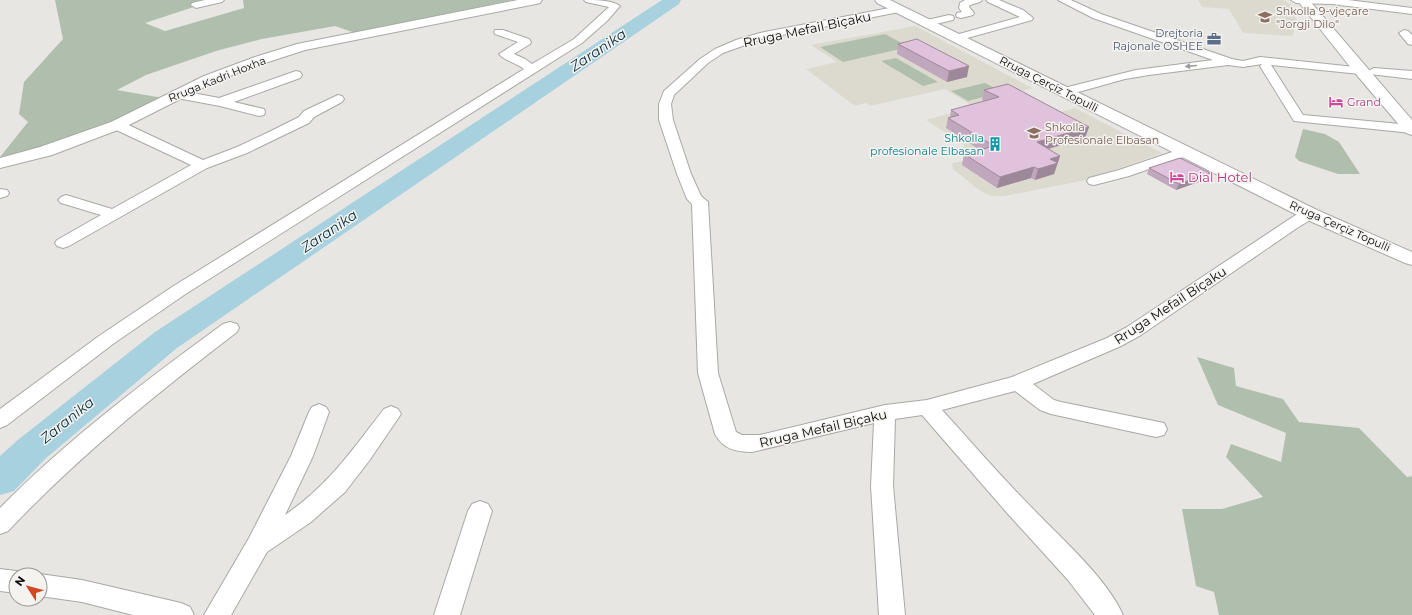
<svg xmlns="http://www.w3.org/2000/svg" width="1412" height="615" font-family="Montserrat,sans-serif">
	<rect width="100%" height="100%" fill="#e7e6e2"/>
	<path fill="#dcdacf" d="M1198 0H1283L1293 6 1290 9 1297 20 1293 36 1243 33 1229 9 1202 7Z
		M915 26 1032 88 1019 92 1058 113 1075 108 1162 153 1086 180 1004 196H991L979 190 953 169 952 163 965 161 964 145 926 120 974 107 945 89 870 106 866 103 855 106 806 69 837 62 811 45Z"/>
	<path fill="#b0bfad" d="M55 0H215L145 23 165 31 244 8 243 0H512L358 34 335 26 262 39 216 51 146 75 117 90 163 98 100 127 35 150 0 157 28 122 19 114 24 82 63 39Z
		M885 34 909 47 843 62 820 47Z
		M896 58 938 82 923 86 881 61Z
		M985 83 1002 92 968 101 951 91Z
		M1303 129 1325 134 1339 142 1360 174H1338L1299 161 1295 157Z
		M1197 357 1234 368 1236 386 1283 399 1299 422 1359 428 1407 477 1412 476V615H1219L1214 592 1196 586 1182 509H1222L1263 497 1226 457 1231 444 1281 462 1286 433 1218 405Z"/>
	<g fill="none" stroke-linecap="round" stroke-linejoin="round">
		<path fill="#a8d1e0" fill-rule="evenodd" d="M662 0H681L679 4 177 348 45 459 14 491 0 495V456L19 439 155 332Z"/>
		<defs>
			<path id="minor" d="M205 0H224L222 2 196 8 191 5 192 3Z
				M584 0C595 0 612 0 620 6L607 21 582 43 184 295 113 344 7 425 0 428V409L99 336 172 287 524 69C517 63 505 61 499 54L518 42 495 34 494 32 495 30H503L529 39 531 42 530 44 514 54 525 59 532 64 574 39 609 7 586 2Z
				M965 0H982L980 2 970 5 969 7 974 13 973 15 961 18 957 17 956 15 957 13 962 12 959 8 960 3Z
				M986 0H999L1023 10 1033 18 1032 20 960 40H952L951 38 952 36 1020 17 988 2Z
				M1058 0H1071L1101 14 1232 59 1243 61 1260 57 1364 68 1366 70 1364 72 1360 74 1271 65 1303 115 1411 125 1412 133 1294 121 1260 66 1262 64 1243 67 1228 65 1149 75 1125 79 1064 96 1060 95 1058 92 1060 89 1136 70 1213 60 1093 18Z
				M1291 0H1348L1412 8V14L1332 4 1296 3Z
				M900 6 905 9 904 11 762 39 723 53 708 63 674 95 671 104 673 120 691 174 701 196 708 202 718 373 736 432 742 435H760L885 405 927 400 1012 377 1107 338 1127 327 1285 222C1295 216 1304 208 1315 211L1318 214 1315 217 1297 228 1141 335 1121 346 1033 384 1054 400 1061 402 1164 423 1167 429 1164 435 1156 437 1051 414 1040 410 1015 391 942 410C974 445 1004 480 1037 513 1065 542 1107 579 1123 615H1095L1068 580 1008 514 922 415 895 419 893 486 905 615H879L871 486 874 423 752 452C736 452 723 449 715 434L698 373 692 204 687 199 677 174 659 120V104L664 91 700 59 715 49 736 40 760 33Z
				M949 15 953 16 954 18 953 20 927 26 922 23 923 21Z
				M1404 30 1408 31 1412 35V45L1408 44 1399 33Z
				M1374 68 1412 71V79L1370 74 1368 72 1370 70Z
				M296 71 300 72 302 75 300 78 234 102 264 109 265 112 264 115 259 116 220 106 177 98 173 97 171 94 173 91 177 90 219 98Z
				M338 95 342 96 344 99 342 102 314 117 309 123 247 153 207 168 69 246 63 248 57 246 55 243 57 240 101 215 61 203 58 200 61 197 66 195 112 209 191 165 112 128 110 125 112 122H122L203 160 237 147 271 131 299 117 304 111Z
				M1184 148 1189 149 1191 152 1189 155 1129 176 1094 185 1089 184 1087 181 1089 178 1119 170Z
				M0 189 7 190 9 193 7 196 0 198Z
				M230 322 237 324 239 328 237 332C156 394 78 457 8 531L0 534V508C68 439 145 381 223 324Z
				M319 404 326 407 329 412 313 456 285 515C330 484 351 451 384 409L391 406 398 409 401 414 369 461 345 492 311 522 267 552 231 615H204L249 538 291 456 309 412 312 407Z
				M480 501 488 504 492 511 460 615H434L468 511 472 504Z
				M0 569 16 571 25 574 16 575V593L0 591Z
				M40 574 82 580 181 603 190 607 194 615H133L82 602 40 596V575H37Z"/>
			<path id="secondary" d="M518 0H542L540 3 536 4 305 50 265 63 214 82 123 128 52 155 0 168V158L40 147 111 122 204 76 255 57 297 44Z
				M875 0H890L1317 210 1412 252V265L1405 263 1303 218 877 3Z"/>
			<path id="primary" d="M1297 0H1309L1412 120V135L1406 133 1355 73Z"/>
		</defs>
		<use href="#minor" stroke="#a8a8a5" stroke-width="2"/>
		<use href="#secondary" stroke="#a8a8a5" stroke-width="2"/>
		<use href="#primary" stroke="#a8a8a5" stroke-width="2"/>
		<use href="#minor" fill="#fff" fill-rule="evenodd"/>
		<use href="#secondary" fill="#fff" fill-rule="evenodd"/>
		<use href="#primary" fill="#fff" fill-rule="evenodd"/>
	</g>
	<path fill="#c1a7bd" d="M898 44 967 77 947 82 897 54Z
		M984 90 1089 127 1085 138 1048 149 1060 156 1054 174 1035 180 1031 178 997 188 962 165 964 154 980 150 946 128 948 118 950 117 951 110 984 101 982 100Z
		M1149 168 1207 179 1176 190 1147 174Z"/>
	<path fill="#9d889a" d="M969 66 967 77 947 82 949 71Z
		M1089 127 1085 138 1034 153 1037 142Z
		M1060 156 1054 174 1035 180 1038 169 1050 159Z
		M1034 167 1031 178 997 188 1000 177Z
		M1210 173 1207 179 1176 190 1179 184Z"/>
	<path fill="#e0c2dc" stroke="#9d889a" d="M917 39 969 66 949 71 898 44Z
		M1008 84 1089 127 1037 142 1060 156 1050 159 1058 163 1038 169 1034 167 1000 177 964 154 994 146 948 118 959 115 951 110 999 97 984 90Z
		M1180 158 1210 173 1179 184 1149 168Z"/>
	<defs><path id="oneway-solid" d="M-6-.8H1V-3.2L6.5 0L1 3.2V.8H-6Z"/></defs>
	<use fill="#9e9e9e" href="#oneway-solid" transform="translate(1191 66) rotate(175)"/>
	<defs>
		<symbol id="school-bare" viewBox="-9 -9 18 18"><path d="M0-5L7-2L0 1L-7-2ZM-4 1L0 2.5L4 1V4Q0 6-4 4Z" fill="#8d6e63" stroke="#f4f3f0" stroke-width="2.5" paint-order="stroke"/></symbol>
		<symbol id="office-bare" viewBox="-9 -9 18 18"><path d="M-6-3h4V-5.5h4V-3h4V5H-6ZM-1-4.5V-3h2v-1.5ZM-6 0V1H6V0Z" fill="#5c6f8a" stroke="#f4f3f0" stroke-width="2.5" paint-order="stroke"/></symbol>
		<symbol id="hotel-bare" viewBox="-9 -9 18 18"><path d="M-6-4.5h1.5V1H6V5H4.5V3h-9V5H-6ZM-4 0a1.8 1.8 0 1 1 3.6 0ZM.5 0V-2.5h3Q6-2.5 6 0Z" fill="#d1479c" stroke="#f4f3f0" stroke-width="2.5" paint-order="stroke"/></symbol>
		<symbol id="building-bare" viewBox="-9 -9 18 18"><path d="M-4-6H4V6H1V3H-1V6H-4ZM-2.5-4.3h1.7v1.8h-1.7ZM.8-4.3h1.7v1.8H.8ZM-2.5-1h1.7V.8h-1.7ZM.8-1h1.7V.8H.8Z" fill="#0f9aa8" stroke="#f4f3f0" stroke-width="2.5" paint-order="stroke"/></symbol>
	</defs>
	<g fill-rule="evenodd">
		<use href="#school-bare" x="1255" y="7" width="20" height="20"/>
		<use href="#office-bare" x="1204" y="29" width="20" height="20"/>
		<use href="#hotel-bare" x="1326" y="92" width="20" height="20"/>
		<use href="#school-bare" x="1024" y="123" width="20" height="20"/>
		<use href="#building-bare" x="985" y="134" width="20" height="20"/>
		<use href="#hotel-bare" x="1167" y="167" width="20" height="20"/>
	</g>
	<g text-anchor="middle" dominant-baseline="central" stroke-width="3" stroke-linejoin="round" paint-order="stroke">
		<g font-size="11" fill="#785e54" stroke="#f4f3f0" text-anchor="start">
			<text x="1276" y="11">Shkolla 9-vjeçare<tspan x="1276" dy="13">"Jorgji Dilo"</tspan></text>
			<text x="1045" y="127">Shkolla<tspan x="1045" dy="13">Profesionale Elbasan</tspan></text>
		</g>
		<g font-size="11" fill="#4e5e75" stroke="#f4f3f0" text-anchor="end">
			<text x="1203" y="33">Drejtoria<tspan x="1203" dy="13">Rajonale OSHEE</tspan></text>
		</g>
		<g font-size="11" fill="#0d0d0c" stroke="#f4f3f0">
			<text transform="translate(217 79) rotate(-22)">Rruga Kadri Hoxha</text>
			<text transform="translate(1049 84) rotate(27)">Rruga Çerçiz Topulli</text>
			<text transform="translate(1340 226) rotate(24)">Rruga Çerçiz Topulli</text>
		</g>
		<g font-size="11" fill="#b23c85" stroke="#f4f3f0" text-anchor="start">
			<text x="1347" y="102">Grand</text>
		</g>
		<g font-size="11" fill="#0d838f" stroke="#f4f3f0" text-anchor="end">
			<text x="984" y="138">Shkolla<tspan x="984" dy="13">profesionale Elbasan</tspan></text>
		</g>
		<g font-size="13" fill="#0d0d0c" stroke="#f4f3f0">
			<text transform="translate(807 29) rotate(-12)">Rruga Mefail Biçaku</text>
			<text transform="translate(1170 305) rotate(-33)">Rruga Mefail Biçaku</text>
			<text transform="translate(823 428) rotate(-13)">Rruga Mefail Biçaku</text>
		</g>
		<g font-size="13" fill="#b23c85" stroke="#f4f3f0" text-anchor="start">
			<text x="1188" y="177">Dial Hotel</text>
		</g>
		<g font-size="14" font-style="italic" fill="#082f3b" stroke="#f4f3f0">
			<text transform="translate(598 50) rotate(-34)">Zaranika</text>
			<text transform="translate(329 231) rotate(-34)">Zaranika</text>
			<text transform="translate(67 420) rotate(-39)">Zaranika</text>
		</g>
	</g>
	<g transform="translate(28 587) rotate(306)"><circle r="19" fill="#f4f3f0" stroke="#989795"/>
	<path d="M0-3L7 15L0 10L-7 15Z" fill="#d24825"/>
	<text y="-6" font-size="11" font-weight="bold" text-anchor="middle" fill="#0d0d0c">N</text>
	</g>
</svg>
